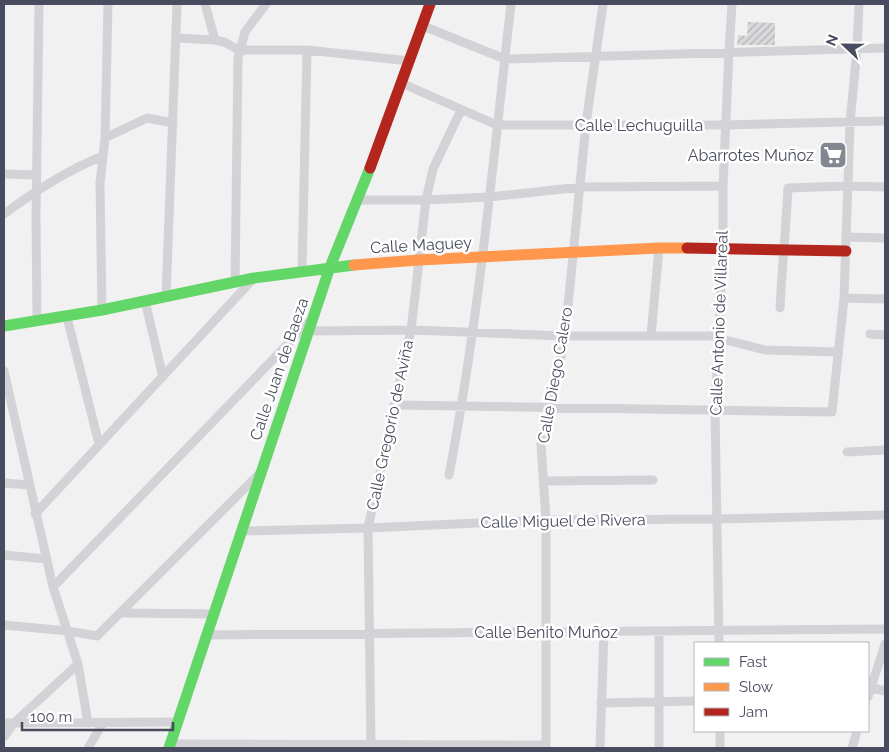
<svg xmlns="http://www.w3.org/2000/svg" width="889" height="752" font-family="Raleway,sans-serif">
	<defs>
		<pattern id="building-hatch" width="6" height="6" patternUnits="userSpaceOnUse" patternTransform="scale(1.25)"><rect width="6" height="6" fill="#d9d9db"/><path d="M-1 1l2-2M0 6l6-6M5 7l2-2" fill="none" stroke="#b2b2b5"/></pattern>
	</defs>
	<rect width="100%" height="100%" fill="#f2f1f1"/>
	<path fill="url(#building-hatch)" d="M748 22 775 23V45H737L738 35 747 36Z"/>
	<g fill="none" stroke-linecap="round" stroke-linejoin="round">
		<path stroke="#d3d3d7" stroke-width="9" d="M205 4 215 40
			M423 26 505 59 885 48
			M177 38 215 40 224 42 239 50H307L410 61
			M401 83 497 125H726L885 121
			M105 138 147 118 173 123
			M4 174 37 175
			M358 200H426L489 197 581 187 723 186
			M4 214C35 191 67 170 103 156
			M846 237 885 238
			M302 271 307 50
			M235 283 238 58 245 32 266 4
			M166 297 177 4
			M844 298 885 299
			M145 301 163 377
			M780 308C782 268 786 228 788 188L847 186 885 187
			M102 310 100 183 105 138 108 4
			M67 317 99 444
			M37 321 36 216 39 4
			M310 331 411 330 565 336H717
			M870 334 885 335
			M651 336 659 248
			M717 338 765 350 838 352
			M4 371 53 587 78 664 88 723
			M394 405 832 412 844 298 850 123 857 49 859 4
			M847 452 885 450
			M449 475C479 319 493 161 511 4
			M544 481 653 480
			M4 483 29 485
			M35 514 254 278
			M242 531 368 528 546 520 717 519 885 515
			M4 555 47 559
			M53 587 312 319
			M122 613 215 614
			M4 625 68 631 97 636 260 473
			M659 631V748
			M206 635 885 629
			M719 643 715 409 723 250V186L729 52 732 4
			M868 687 885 691
			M868 697 885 644
			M601 703 695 701
			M4 723 178 722
			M720 731V748
			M4 737 14 723 78 664
			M171 744 546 745
			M88 748 103 723
			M371 748 368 528 411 330 426 200 433 169 461 110
			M546 748V520L541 444 551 408 565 336 586 124 603 4
			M600 748 604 631
			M852 748 857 731"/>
		<path stroke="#63d668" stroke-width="11" d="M4 326 102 310 254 278 354 265
			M169 748 330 267 370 168"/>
		<path stroke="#ff974d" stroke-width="11" d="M354 265 419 260 659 248H687"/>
		<path stroke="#b3261e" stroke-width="11" d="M370 168 430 4
			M687 248 846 251"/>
	</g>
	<defs>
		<symbol id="supermarket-square" viewBox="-11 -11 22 22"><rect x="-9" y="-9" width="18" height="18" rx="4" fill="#848691" stroke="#fff"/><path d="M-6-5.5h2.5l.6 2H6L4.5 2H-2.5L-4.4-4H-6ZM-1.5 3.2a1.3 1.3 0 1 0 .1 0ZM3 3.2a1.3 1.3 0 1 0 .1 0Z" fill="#fff"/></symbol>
	</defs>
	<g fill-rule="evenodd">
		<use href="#supermarket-square" x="817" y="139" width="32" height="32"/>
	</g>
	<g text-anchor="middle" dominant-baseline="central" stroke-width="5" stroke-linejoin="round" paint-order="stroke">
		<g font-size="16" fill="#484c5e" stroke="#fff">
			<text x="639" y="125">Calle Lechuguilla</text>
			<text transform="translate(421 245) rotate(-3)">Calle Maguey</text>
			<text transform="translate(719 323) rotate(-88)">Calle Antonio de Villareal</text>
			<text transform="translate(279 369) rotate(-71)">Calle Juan de Baeza</text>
			<text transform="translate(555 375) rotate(-80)">Calle Diego Calero</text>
			<text transform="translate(390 425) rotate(-78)">Calle Gregorio de Aviña</text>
			<text transform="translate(563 521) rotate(-1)">Calle Miguel de Rivera</text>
			<text x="546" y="632">Calle Benito Muñoz</text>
		</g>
		<g font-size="16" fill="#484c5e" stroke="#fff" text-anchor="end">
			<text x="814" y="155">Abarrotes Muñoz</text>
		</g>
	</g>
	<rect width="889" height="752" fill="none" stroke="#484c5e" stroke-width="10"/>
	<rect x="694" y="642" width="175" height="90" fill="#ffffff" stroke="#b6b7bf"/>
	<rect x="704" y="658" width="25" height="8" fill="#63d668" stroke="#b6b7bf"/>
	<text x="739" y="667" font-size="15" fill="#484c5e">Fast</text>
	<rect x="704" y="683" width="25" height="8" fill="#ff974d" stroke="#b6b7bf"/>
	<text x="739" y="692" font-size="15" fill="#484c5e">Slow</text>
	<rect x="704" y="708" width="25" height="8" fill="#b3261e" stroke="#b6b7bf"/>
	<text x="739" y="717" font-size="15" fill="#484c5e">Jam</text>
	<g transform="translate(844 45) rotate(292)" stroke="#ffffff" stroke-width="4" paint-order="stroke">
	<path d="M0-4L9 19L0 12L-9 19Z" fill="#484c5e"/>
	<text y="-8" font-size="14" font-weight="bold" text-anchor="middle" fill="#484c5e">N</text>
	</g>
	<path d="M22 722v8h151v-8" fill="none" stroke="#484c5e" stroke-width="2.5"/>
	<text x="30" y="722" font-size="15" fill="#484c5e" stroke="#ffffff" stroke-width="4" paint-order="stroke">100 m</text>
</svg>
